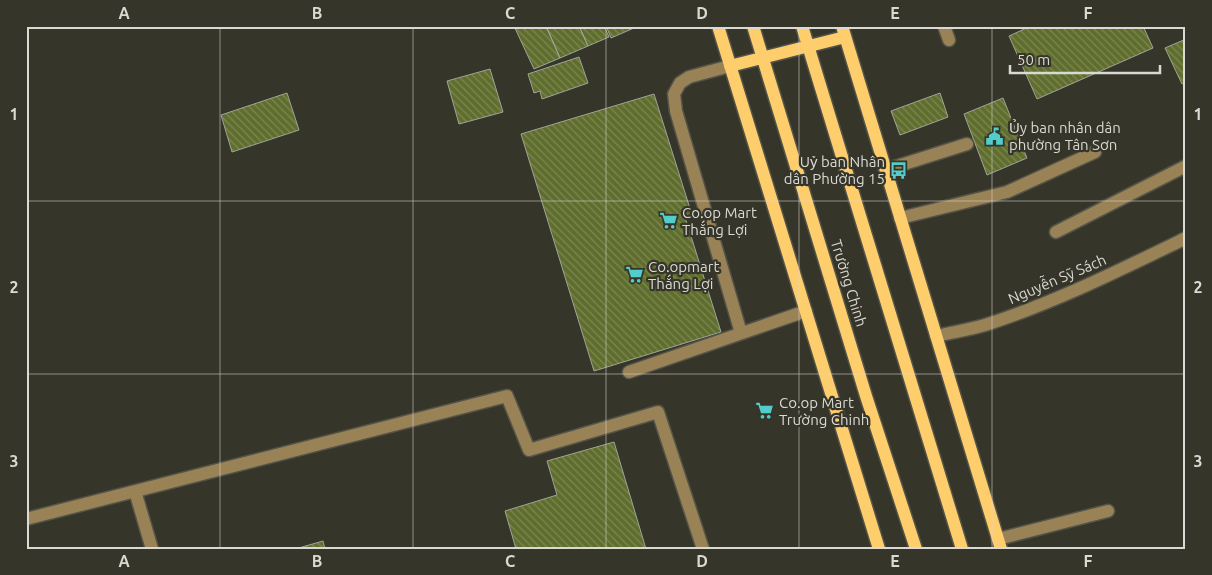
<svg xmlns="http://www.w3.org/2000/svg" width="1212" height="575" font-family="Ubuntu,sans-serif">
	<defs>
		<pattern id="building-back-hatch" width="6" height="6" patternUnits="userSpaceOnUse" patternTransform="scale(1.25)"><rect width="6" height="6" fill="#5f6d2d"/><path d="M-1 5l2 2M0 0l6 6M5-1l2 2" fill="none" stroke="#7d8854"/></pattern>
	</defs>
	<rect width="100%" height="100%" fill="#36352a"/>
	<path fill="url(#building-back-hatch)" stroke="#a0a498" d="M514 26H546L560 58 534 69Z
		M546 26H579L588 46 560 58Z
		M579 26H604L609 37 588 46Z
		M606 26H633L634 28 611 38Z
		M1031 26H1143L1153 48 1037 99 1009 36Z
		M1186 39V82L1182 84 1165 48Z
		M579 57 588 83 542 99 540 91 534 93 528 74Z
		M490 69 503 112 459 124 447 81Z
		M287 93 299 130 232 152 221 115Z
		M940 93 948 117 900 135 891 111Z
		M654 94 692 215 685 217 721 332 594 371 521 134Z
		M1003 98 1027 158 987 175 964 114Z
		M614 442 646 549H516L505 511 557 495 547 461Z
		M323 541 325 549H295Z"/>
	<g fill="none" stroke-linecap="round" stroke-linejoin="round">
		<defs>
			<path id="minor" d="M944 26 949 40
				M730 66 689 77 680 83 674 94 676 111 741 333
				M885 170 967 144
				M900 218 1007 192 1095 152
				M1056 232 1186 166
				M936 336C952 332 969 330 985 325 1054 303 1120 270 1186 238
				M629 372 806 311
				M135 491 152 549
				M26 519 507 396 529 450 658 412 703 549
				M998 539 1108 511"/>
			<path id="major" d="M718 26 879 549
				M753 26 866 396 916 549
				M802 26 962 549
				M842 26 1001 549
				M730 66 845 37"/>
		</defs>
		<use href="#minor" stroke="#545348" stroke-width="15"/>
		<use href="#major" stroke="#545348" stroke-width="15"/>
		<use href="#minor" stroke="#998255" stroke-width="12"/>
		<use href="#major" stroke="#fece6d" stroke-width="12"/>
	</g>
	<path fill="none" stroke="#dad9d3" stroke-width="1" stroke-opacity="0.55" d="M220 26V549M413 26V549M606 26V549M799 26V549M992 26V549M26 201H1186M26 374H1186"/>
	<defs>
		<symbol id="civic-bare" viewBox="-9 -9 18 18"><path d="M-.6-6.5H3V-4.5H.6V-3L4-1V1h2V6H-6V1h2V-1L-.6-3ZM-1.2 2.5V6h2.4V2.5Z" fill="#53cdca" stroke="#36352a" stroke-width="2.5" paint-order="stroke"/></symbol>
		<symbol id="bus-bare" viewBox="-9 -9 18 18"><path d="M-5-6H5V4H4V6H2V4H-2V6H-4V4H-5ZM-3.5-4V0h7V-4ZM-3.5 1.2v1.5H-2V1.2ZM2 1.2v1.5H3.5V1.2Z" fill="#53cdca" stroke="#36352a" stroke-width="2.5" paint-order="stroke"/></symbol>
		<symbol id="supermarket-bare" viewBox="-9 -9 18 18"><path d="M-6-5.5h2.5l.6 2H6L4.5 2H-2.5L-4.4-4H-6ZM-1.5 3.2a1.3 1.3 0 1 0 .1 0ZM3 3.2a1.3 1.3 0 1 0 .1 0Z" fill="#53cdca" stroke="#36352a" stroke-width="2.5" paint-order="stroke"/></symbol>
	</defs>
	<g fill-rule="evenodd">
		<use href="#civic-bare" x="982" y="124" width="25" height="25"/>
		<use href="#bus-bare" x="886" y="158" width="25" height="25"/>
		<use href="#supermarket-bare" x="656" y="208" width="25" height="25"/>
		<use href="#supermarket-bare" x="622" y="262" width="25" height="25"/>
		<use href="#supermarket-bare" x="752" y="398" width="25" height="25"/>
	</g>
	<g text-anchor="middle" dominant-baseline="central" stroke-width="4.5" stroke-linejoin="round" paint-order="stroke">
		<g font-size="15" fill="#dad9d3" stroke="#36352a" text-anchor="start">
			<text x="1009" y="127">Ủy ban nhân dân<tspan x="1009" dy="17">phường Tân Sơn</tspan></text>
			<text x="885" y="161" text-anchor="end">Uỷ ban Nhân<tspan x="885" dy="17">dân Phường 15</tspan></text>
			<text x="682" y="212">Co.op Mart<tspan x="682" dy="17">Thắng Lợi</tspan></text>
			<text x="648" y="266">Co.opmart<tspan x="648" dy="17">Thắng Lợi</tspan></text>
			<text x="779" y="402">Co.op Mart<tspan x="779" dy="17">Trường Chinh</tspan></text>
		</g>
		<g font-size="15" fill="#dad9d3" stroke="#36352a">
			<text transform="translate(1057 279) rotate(-23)">Nguyễn Sỹ Sách</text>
			<text transform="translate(849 283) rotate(73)">Trường Chinh</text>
		</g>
	</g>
	<rect width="1212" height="575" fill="none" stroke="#36352a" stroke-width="55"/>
	<path d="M1010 65v8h150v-8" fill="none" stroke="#dad9d3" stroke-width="2.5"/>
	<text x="1017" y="65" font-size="15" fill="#dad9d3" stroke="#36352a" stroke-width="4" paint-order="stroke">50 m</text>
	<rect x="28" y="28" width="1156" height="520" fill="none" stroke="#dad9d3" stroke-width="2"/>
	<g font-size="16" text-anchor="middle" font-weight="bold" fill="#dad9d3">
		<text x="124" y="19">A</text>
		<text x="317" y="19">B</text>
		<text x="510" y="19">C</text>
		<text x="702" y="19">D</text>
		<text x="895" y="19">E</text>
		<text x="1088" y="19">F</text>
		<text x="14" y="120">1</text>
		<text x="1198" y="120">1</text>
		<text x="14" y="293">2</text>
		<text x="1198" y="293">2</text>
		<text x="14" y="467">3</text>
		<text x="1198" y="467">3</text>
		<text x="124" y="567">A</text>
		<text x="317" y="567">B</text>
		<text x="510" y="567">C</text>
		<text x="702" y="567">D</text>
		<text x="895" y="567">E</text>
		<text x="1088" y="567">F</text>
	</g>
</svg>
